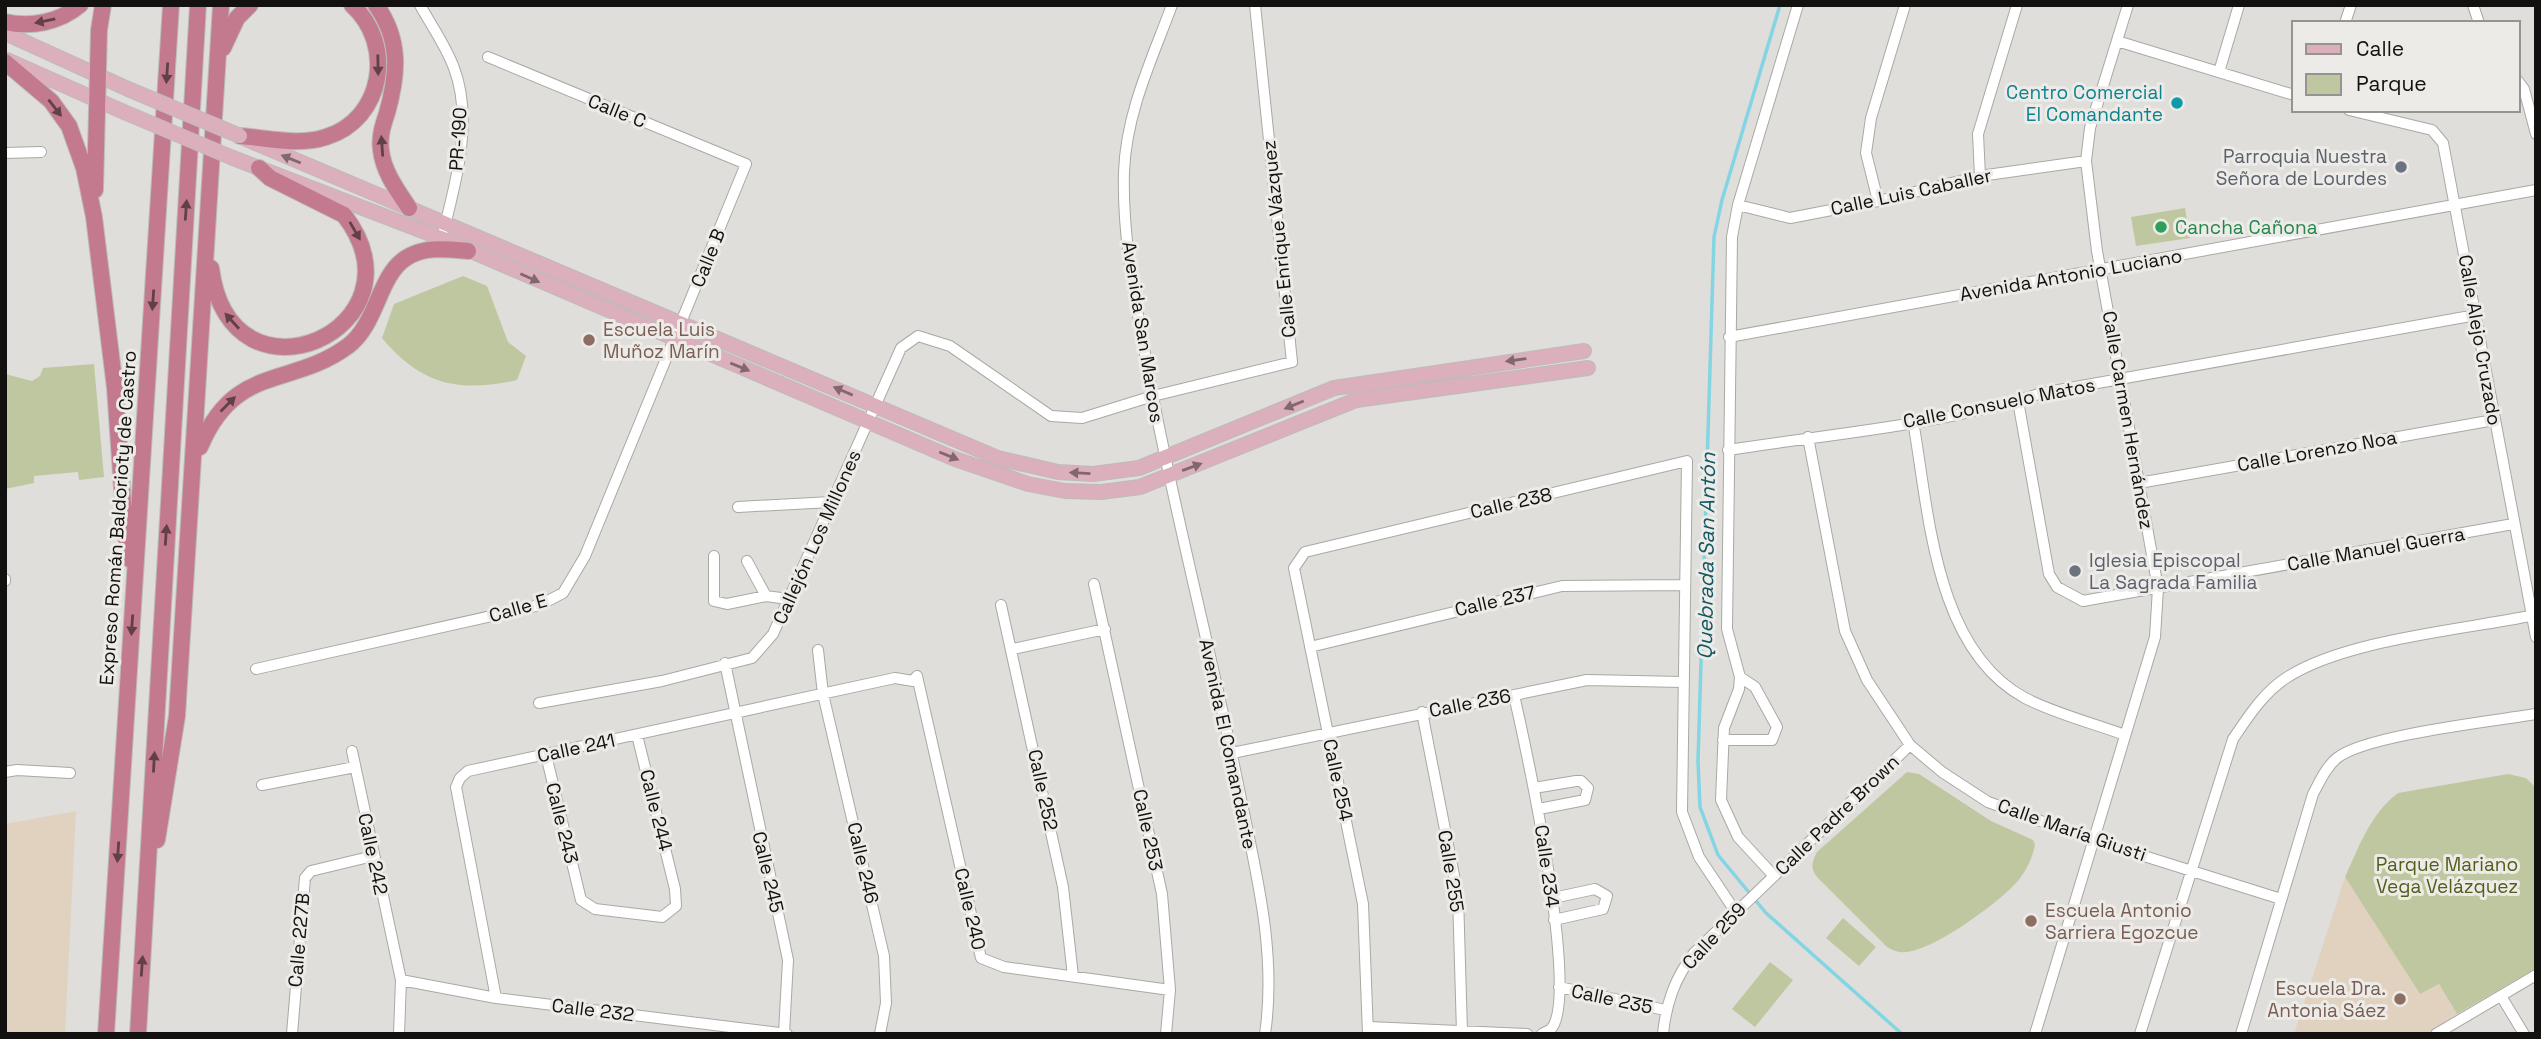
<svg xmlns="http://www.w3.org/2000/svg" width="2541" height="1039" font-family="'Space Grotesk',sans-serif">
	<rect width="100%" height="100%" fill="#e0deda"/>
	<path fill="#e0d2bf" d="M76 811 65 1034H5V824Z
		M2345 877 2420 994 2439 984 2457 1014 2425 1034H2294Z"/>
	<path fill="#bfc7a0" d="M2185 208 2190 238 2136 246 2131 217Z
		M463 276 487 286 508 342 526 356 517 380C459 393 421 385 382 338L394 304Z
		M94 364 104 477 79 480 78 472 34 476V483L5 489V374L32 381 40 376 43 368Z
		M1907 772 1919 774 1991 821 2033 840 2035 845C2032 859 2026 872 2016 883 1997 904 1935 949 1907 952 1899 953 1894 951 1887 947L1817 877C1810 868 1812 862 1817 852Z
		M2508 774 2526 778 2536 788V968L2457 1014 2439 984 2420 994 2345 877C2359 847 2370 814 2398 793Z
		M1843 918 1876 947 1859 966 1826 938Z
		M1770 962 1793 980 1755 1027 1732 1009Z"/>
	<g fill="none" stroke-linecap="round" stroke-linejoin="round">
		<path stroke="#83d5e4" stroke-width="3.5" d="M1780 5 1722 200 1714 237 1698 761 1700 807 1718 855 1766 913 1902 1034"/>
		<defs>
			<path id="minor" d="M420 5C431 25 446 46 454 68 473 118 457 179 444 229
				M1172 5C1152 59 1126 113 1124 172 1122 241 1137 308 1149 376 1175 516 1212 654 1240 794 1256 872 1277 953 1265 1034
				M2473 5 2479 23
				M2345 23 2351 5
				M2117 41 2294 95
				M2219 72 2239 5
				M2518 81 2524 89 2536 134
				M2349 110 2432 130 2443 143 2536 637
				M5 153 41 152
				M1980 176 1978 134 2017 5
				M1878 201 1866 153 1871 118 1905 5
				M1738 205 1790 218 1878 201 1980 176 2086 161
				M1729 337 2536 190
				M2018 401 2049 574 2057 587 2083 601 2513 524
				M1913 421C1929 511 1934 649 2025 698 2056 714 2093 723 2125 735
				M1808 437 1845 631 1867 680 1910 745 1942 772 1988 802 2093 840 2281 899
				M1728 450C1830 434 1943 425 2042 393L2476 315
				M2139 483 2494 420
				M738 507 831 502
				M714 556V601L727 604 766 596 788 599
				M747 561 766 596
				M5 579V581
				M1094 584 1162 894 1170 990 1166 1034
				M1001 605 1063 887 1073 976
				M1310 647 1562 586 1683 585
				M1013 649 1105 629
				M818 650 823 694 884 956 886 1003 880 1034
				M725 663 788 960 784 1033
				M256 669 540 605 563 593 585 556 746 164 488 57
				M1740 677 1739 689 1724 728 1721 800 1738 837 1774 876
				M1514 695C1525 744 1581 997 1551 1029 1549 1031 1545 1032 1542 1034
				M539 703 662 681 752 658 773 634 901 348 918 336 950 346 1051 416 1082 418 1153 396 1292 362 1255 5
				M1422 712 1458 896 1462 1032
				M1723 740H1772L1777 727 1755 687 1740 677 1727 629 1732 237 1738 205 1798 5
				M352 751 401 980 399 1034
				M1232 753 1587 680 1682 682
				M546 755 581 900 595 909 662 917 676 906 675 889 637 735
				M5 772 17 770 70 773
				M262 785 355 767
				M1534 788 1576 781H1581L1588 788 1585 800 1539 809
				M1553 898 1595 889 1607 896 1603 909 1554 920
				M401 980 496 998 787 1034
				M1559 987 1665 1010
				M2501 996 2524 1034
				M496 998 456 787 460 778 468 771 895 678 913 681 917 676 981 958 1004 967 1170 990
				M1369 1027 1527 1034
				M292 1034 305 878 311 871 373 856
				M1368 1034 1363 904 1294 568 1305 552 1687 461 1682 812 1699 857 1735 911
				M1663 1034C1666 1003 1675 978 1694 953L1910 745
				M2035 1034 2155 637 2158 588 2097 251 2086 161 2090 128 2128 5
				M2140 1034 2233 739C2248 717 2263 693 2286 678 2344 640 2460 630 2530 616
				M2241 1034 2313 794C2320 781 2326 767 2337 758 2365 735 2494 721 2536 714
				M2436 1034 2536 975"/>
			<path id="major" d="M5 33 128 89
				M7 60 124 112
				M246 139 998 458 1058 472 1093 474 1139 468 1334 388 1584 351
				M233 158 441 238 955 459 1028 484 1065 491 1101 492 1140 487 1356 400 1588 368"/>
			<path id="highway" d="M376 5C401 40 398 74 387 113 383 125 379 137 381 150 383 171 397 190 409 208
				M5 22C31 28 60 22 80 5
				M223 48 237 18 250 5
				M5 62 51 101 69 126 84 168 94 217 115 388 125 532 131 560
				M240 136C267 138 300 146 326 137 384 119 395 44 352 5
				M95 190 99 30 103 5
				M211 268C230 418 431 328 344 215L270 178 259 168
				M200 447C235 363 291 388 348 346 378 323 378 276 406 258 425 246 446 249 468 251
				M157 840 177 716 221 5
				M106 1034 171 5
				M138 1034 198 5"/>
		</defs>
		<use href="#minor" stroke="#aaa8a4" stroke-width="12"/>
		<use href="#major" stroke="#bdbcbc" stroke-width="16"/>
		<use href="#highway" stroke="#bdbcbc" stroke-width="18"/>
		<use href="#minor" stroke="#fff" stroke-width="10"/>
		<use href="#major" stroke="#dbafbb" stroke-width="14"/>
		<use href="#highway" stroke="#c37a8e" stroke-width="16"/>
		<defs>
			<path id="major-bridge" d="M128 89 240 136
				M124 112 233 158"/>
		</defs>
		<use href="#major-bridge" stroke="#bdbcbc" stroke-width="16" stroke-linecap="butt"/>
		<use href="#major-bridge" stroke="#dbafbb" stroke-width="14"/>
	</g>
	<defs><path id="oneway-solid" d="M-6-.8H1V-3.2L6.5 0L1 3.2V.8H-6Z" transform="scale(1.75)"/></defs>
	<g fill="#624049">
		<use href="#oneway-solid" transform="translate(45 21) rotate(168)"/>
		<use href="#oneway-solid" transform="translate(378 65) rotate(89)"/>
		<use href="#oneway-solid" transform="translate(167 73) rotate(94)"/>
		<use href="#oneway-solid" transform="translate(55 108) rotate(52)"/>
		<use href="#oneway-solid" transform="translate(382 146) rotate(-94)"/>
		<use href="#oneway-solid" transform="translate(186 210) rotate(-86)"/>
		<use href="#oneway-solid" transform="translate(355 231) rotate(60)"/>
		<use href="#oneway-solid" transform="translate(153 300) rotate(94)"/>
		<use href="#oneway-solid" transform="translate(232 321) rotate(-132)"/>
		<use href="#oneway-solid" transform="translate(228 404) rotate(-45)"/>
		<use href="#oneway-solid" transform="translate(166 535) rotate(-86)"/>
		<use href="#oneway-solid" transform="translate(132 625) rotate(94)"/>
		<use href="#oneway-solid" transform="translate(154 762) rotate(-87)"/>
		<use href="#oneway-solid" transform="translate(118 852) rotate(94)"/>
		<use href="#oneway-solid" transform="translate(142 966) rotate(-86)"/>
	</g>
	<g fill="#81686e">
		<use href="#oneway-solid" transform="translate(291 159) rotate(-158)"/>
		<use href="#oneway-solid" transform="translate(530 278) rotate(24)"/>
		<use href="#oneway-solid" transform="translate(1516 360) rotate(172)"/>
		<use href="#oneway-solid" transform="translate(740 367) rotate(22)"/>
		<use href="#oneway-solid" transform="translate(843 391) rotate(-157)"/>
		<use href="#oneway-solid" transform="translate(1294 405) rotate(158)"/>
		<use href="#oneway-solid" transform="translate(949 456) rotate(22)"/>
		<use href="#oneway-solid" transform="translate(1192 467) rotate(-20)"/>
		<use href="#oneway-solid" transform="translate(1080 473) rotate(-177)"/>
	</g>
	<circle fill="#0f9aa8" stroke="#edebe7" stroke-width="2.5" cx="2177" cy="103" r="7"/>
	<g fill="#6b7280" stroke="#edebe7" stroke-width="2.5">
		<circle cx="2401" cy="167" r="7"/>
		<circle cx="2075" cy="571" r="7"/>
	</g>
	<circle fill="#2e9e5b" stroke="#edebe7" stroke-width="2.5" cx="2161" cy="227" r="7"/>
	<g fill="#8d6e63" stroke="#edebe7" stroke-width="2.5">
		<circle cx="589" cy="340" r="7"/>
		<circle cx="2031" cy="921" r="7"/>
		<circle cx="2400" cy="999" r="7"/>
	</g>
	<g text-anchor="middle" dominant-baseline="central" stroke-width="6" stroke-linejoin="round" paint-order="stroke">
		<g font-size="19" fill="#0d838f" stroke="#edebe7" text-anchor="end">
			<text x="2163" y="92">Centro Comercial<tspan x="2163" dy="22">El Comandante</tspan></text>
		</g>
		<g font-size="19" fill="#121110" stroke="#edebe7">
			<text transform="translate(617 111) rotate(22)">Calle C</text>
			<text transform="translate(458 139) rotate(-86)">PR-190</text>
			<text transform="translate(1911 192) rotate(-12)">Calle Luis Caballer</text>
			<text transform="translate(1279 239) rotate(-96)">Calle Enrique Vázquez</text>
			<text transform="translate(708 258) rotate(-68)">Calle B</text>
			<text transform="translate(2071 275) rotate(-10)">Avenida Antonio Luciano</text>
			<text transform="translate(1143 332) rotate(81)">Avenida San Marcos</text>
			<text transform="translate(2480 340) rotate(80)">Calle Alejo Cruzado</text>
			<text transform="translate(1999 403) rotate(-11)">Calle Consuelo Matos</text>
			<text transform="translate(2128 420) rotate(80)">Calle Carmen Hernández</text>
			<text transform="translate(2317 451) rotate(-10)">Calle Lorenzo Noa</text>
			<text transform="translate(1511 503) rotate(-13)">Calle 238</text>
			<text transform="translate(118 518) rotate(-86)">Expreso Román Baldorioty de Castro</text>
			<text transform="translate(817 537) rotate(-66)">Callejón Los Millones</text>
			<text transform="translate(2376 549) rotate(-10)">Calle Manuel Guerra</text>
			<text transform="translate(1495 601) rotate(-13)">Calle 237</text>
			<text transform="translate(518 608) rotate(-16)">Calle E</text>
			<text transform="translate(1470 703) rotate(-11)">Calle 236</text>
			<text transform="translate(1228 744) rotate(78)">Avenida El Comandante</text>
			<text transform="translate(576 748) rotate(-12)">Calle 241</text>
			<text transform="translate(1338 780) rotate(78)">Calle 254</text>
			<text transform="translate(1043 790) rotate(78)">Calle 252</text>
			<text transform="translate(656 810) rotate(76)">Calle 244</text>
			<text transform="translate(1837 815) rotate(-44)">Calle Padre Brown</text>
			<text transform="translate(562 823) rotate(76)">Calle 243</text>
			<text transform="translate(1148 830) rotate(78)">Calle 253</text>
			<text transform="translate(2072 830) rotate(19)">Calle María Giusti</text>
			<text transform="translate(373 854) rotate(78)">Calle 242</text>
			<text transform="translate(863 863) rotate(77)">Calle 246</text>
			<text transform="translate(1547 866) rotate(82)">Calle 234</text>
			<text transform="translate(1451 871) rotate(81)">Calle 255</text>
			<text transform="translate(768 872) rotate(77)">Calle 245</text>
			<text transform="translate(970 909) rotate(77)">Calle 240</text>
			<text transform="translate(1714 936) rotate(-47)">Calle 259</text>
			<text transform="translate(299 940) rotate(-85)">Calle 227B</text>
			<text transform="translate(1612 999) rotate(12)">Calle 235</text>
			<text transform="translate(593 1010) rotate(7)">Calle 232</text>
		</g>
		<g font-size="19" fill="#5b616d" stroke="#edebe7" text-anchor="end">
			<text x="2387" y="156">Parroquia Nuestra<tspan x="2387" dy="22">Señora de Lourdes</tspan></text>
			<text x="2089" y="560" text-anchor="start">Iglesia Episcopal<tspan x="2089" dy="22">La Sagrada Familia</tspan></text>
		</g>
		<g font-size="19" fill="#27864d" stroke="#edebe7" text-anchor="start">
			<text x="2175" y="227">Cancha Cañona</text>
		</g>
		<g font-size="19" fill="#785e54" stroke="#edebe7" text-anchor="start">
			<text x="603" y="329">Escuela Luis<tspan x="603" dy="22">Muñoz Marín</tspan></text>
			<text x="2045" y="910">Escuela Antonio<tspan x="2045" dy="22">Sarriera Egozcue</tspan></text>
			<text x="2386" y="988" text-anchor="end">Escuela Dra.<tspan x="2386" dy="22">Antonia Sáez</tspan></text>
		</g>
		<g font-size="19" fill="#535e1b" stroke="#edebe7">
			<text x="2447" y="864">Parque Mariano<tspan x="2447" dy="22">Vega Velázquez</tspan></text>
		</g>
		<g font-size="21" font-style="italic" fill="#115863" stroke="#edebe7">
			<text transform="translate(1706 556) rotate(-89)">Quebrada San Antón</text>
		</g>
	</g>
	<rect width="2541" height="1039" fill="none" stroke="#121110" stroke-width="14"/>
	<rect x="2292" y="21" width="228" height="91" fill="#edebe7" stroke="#959491" stroke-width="2"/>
	<rect x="2306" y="44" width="35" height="10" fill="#dbafbb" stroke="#959491" stroke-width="2"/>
	<text x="2356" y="56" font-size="21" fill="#121110">Calle</text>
	<rect x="2306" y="74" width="35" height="21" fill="#bfc7a0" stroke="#959491" stroke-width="2"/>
	<text x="2356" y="91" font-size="21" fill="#121110">Parque</text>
</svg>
